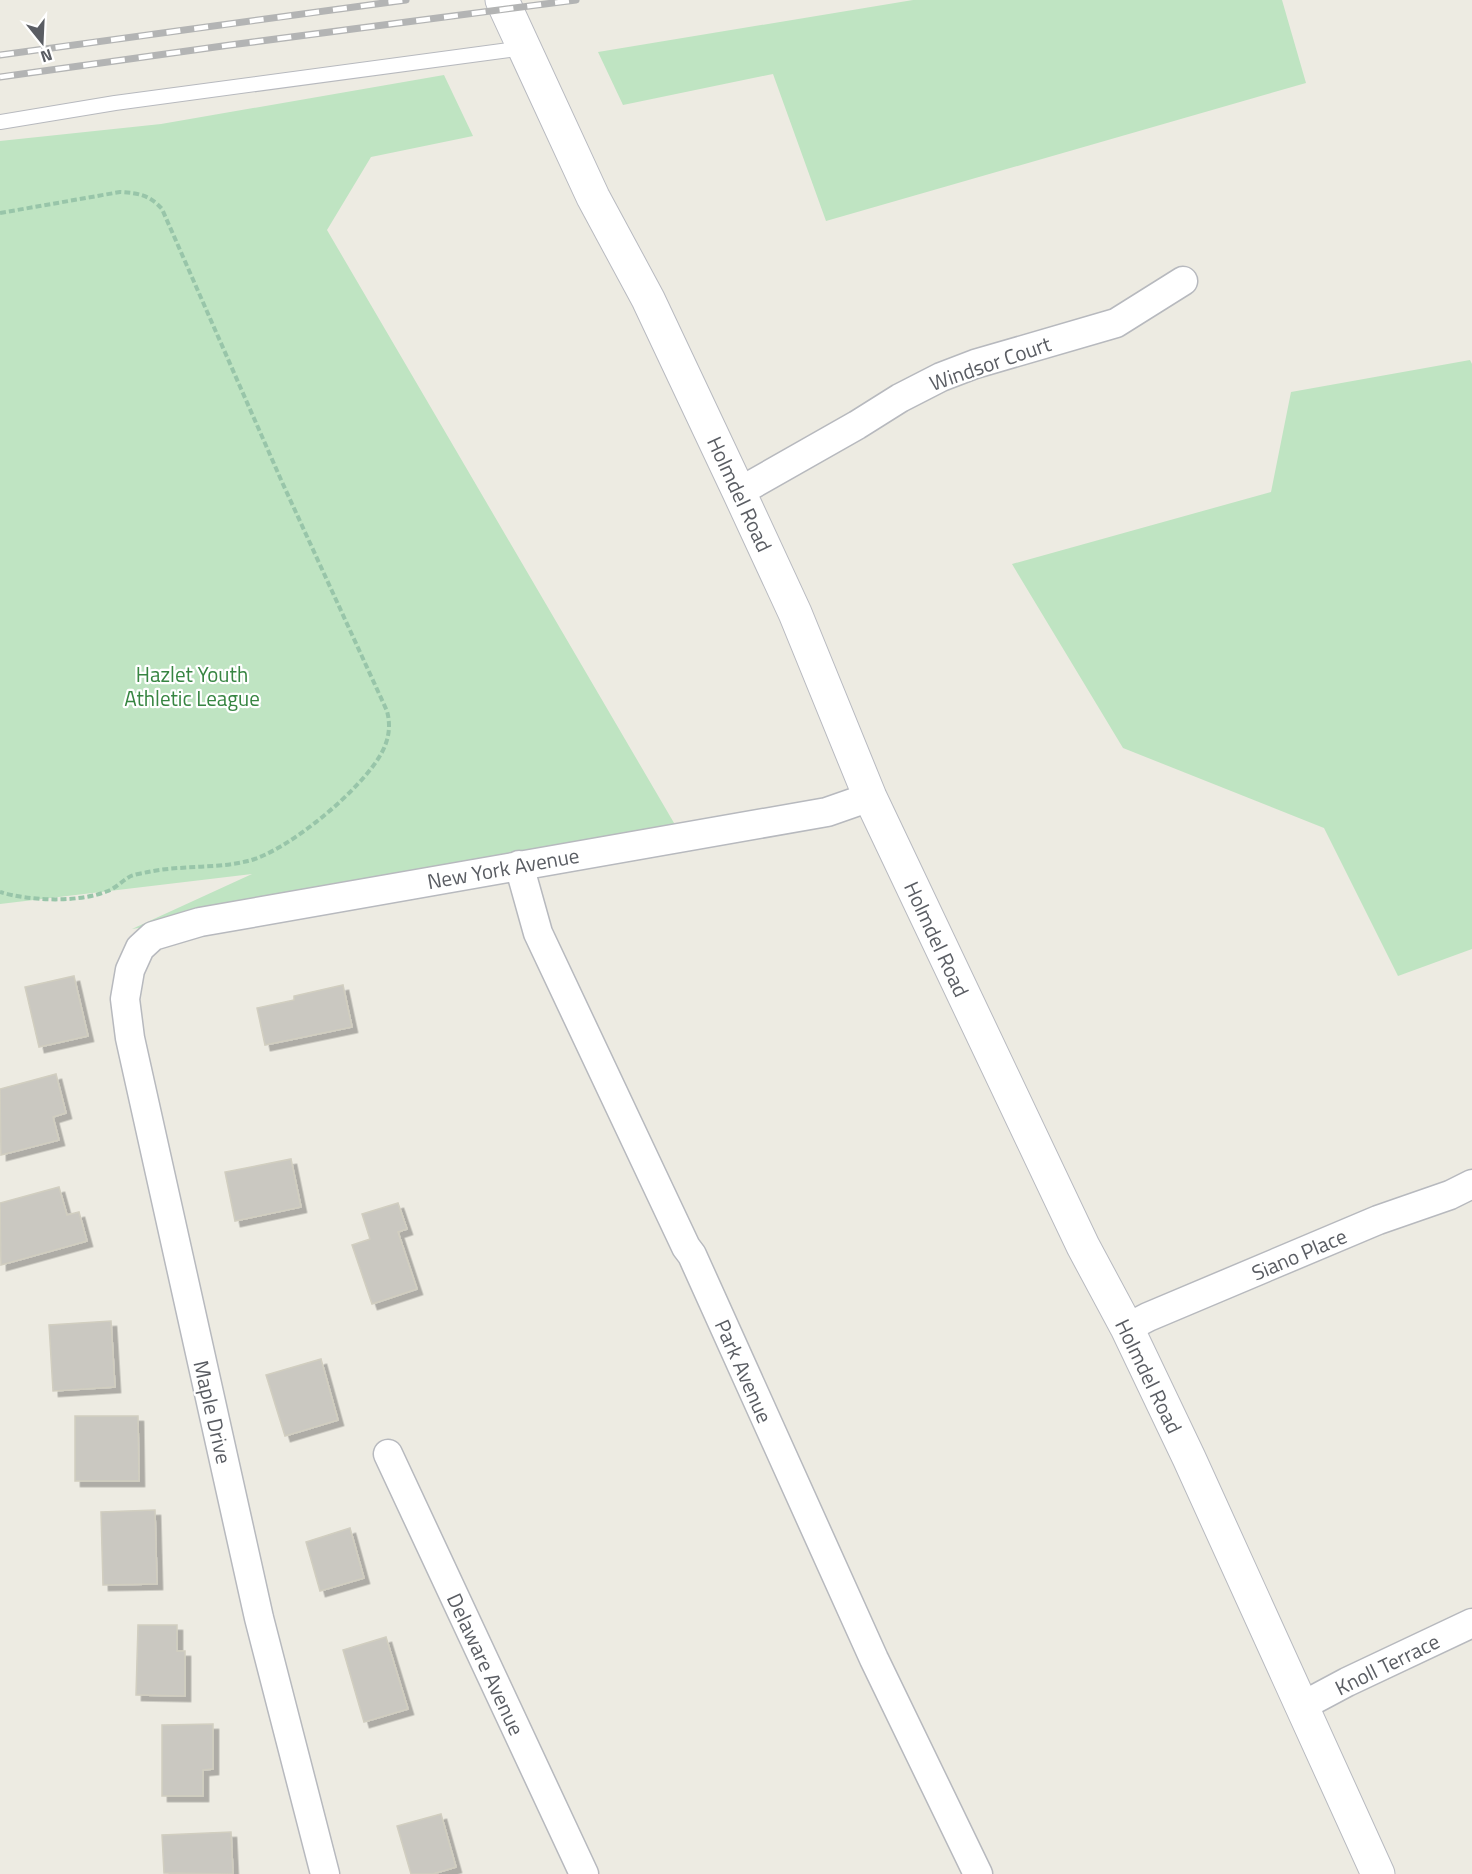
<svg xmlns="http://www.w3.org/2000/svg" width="1472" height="1874" font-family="'Titillium Web',sans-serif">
	<defs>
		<filter id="shadow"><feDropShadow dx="5.5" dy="5.5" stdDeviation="0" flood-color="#0004"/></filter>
	</defs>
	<rect width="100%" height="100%" fill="#edebe2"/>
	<path fill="#bfe4c2" d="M913 0H1282L1306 83 826 221 773 74 623 105 598 52Z
		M444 75 473 136 371 157 327 230 684 840 132 929 252 874 0 904V141L161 124Z
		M1470 360 1472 364V949L1398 976 1324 828 1123 748 1012 564 1271 492 1291 392Z"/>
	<path fill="#cac8c1" stroke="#d1cec0" stroke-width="1.5" filter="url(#shadow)" d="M74 976 88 1036 39 1047 25 987Z
		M343 985 352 1027 265 1045 257 1008 294 1000V996Z
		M56 1074 66 1113 53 1117 59 1140 1 1155 0 1089Z
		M291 1159 301 1207 235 1221 225 1172Z
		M59 1187 67 1215 79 1212 87 1241 1 1265 0 1203Z
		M398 1203 407 1229 398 1232 417 1289 372 1304 352 1245 370 1239 362 1214Z
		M111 1321 115 1387 53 1391 49 1325Z
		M321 1359 338 1420 285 1436 266 1375Z
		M75 1416H138L139 1481H75Z
		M155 1510 157 1584 103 1585 101 1512Z
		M350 1528 364 1578 320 1591 306 1542Z
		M138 1625H177V1651H185V1696L136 1695Z
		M386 1637 408 1709 364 1722 343 1650Z
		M213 1724V1769L203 1770V1796H162V1725Z
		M441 1814 456 1867 433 1874H411L397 1826Z
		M231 1832 233 1874 164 1873 162 1835Z"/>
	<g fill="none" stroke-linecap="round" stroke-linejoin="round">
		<defs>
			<path id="lane" d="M0 122 115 103 524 48"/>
			<path id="street" d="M739 492 857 425 900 398 941 377 975 364 1116 323 1183 281
				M519 865 538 933 686 1247 692 1255 874 1659 978 1874
				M1127 1328 1148 1317 1378 1220 1450 1195 1472 1184
				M388 1454 584 1874
				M1302 1706 1347 1682 1472 1623
				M325 1874 259 1618 130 1038 125 999 130 970 140 948 153 936 200 922 827 812 870 797"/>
			<path id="secondary" d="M502 0 593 197 648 299 739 492 795 613 870 797 1083 1246 1127 1328 1189 1458 1378 1874"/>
		</defs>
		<use href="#lane" stroke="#b7b9be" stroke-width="16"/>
		<use href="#street" stroke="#b7b9be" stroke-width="31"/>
		<use href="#secondary" stroke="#b8bac0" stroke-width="35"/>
		<path stroke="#98c5a9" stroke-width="4" stroke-dasharray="6 3" stroke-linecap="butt" d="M0 213 120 192C138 193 150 195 162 209L282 482 387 711C391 726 389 740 381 754 361 790 288 851 248 861 215 869 181 865 148 872 143 873 136 874 131 876 123 880 116 888 108 891 78 903 30 901 0 892"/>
		<use href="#lane" stroke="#fff" stroke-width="14"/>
		<use href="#street" stroke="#fff" stroke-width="28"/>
		<use href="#secondary" stroke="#fff" stroke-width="33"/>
		<defs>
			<path id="rail" d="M0 55 406 0
				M0 77 230 45 576 0"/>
		</defs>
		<use href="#rail" stroke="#b3b4b4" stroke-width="7"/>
		<use href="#rail" stroke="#fff" stroke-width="4.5" stroke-dasharray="14" stroke-linecap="butt"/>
	</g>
	<g text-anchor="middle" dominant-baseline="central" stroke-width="4.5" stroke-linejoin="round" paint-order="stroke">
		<g font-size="21" fill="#5a5d63" stroke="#fff">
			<text transform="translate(990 363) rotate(-19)">Windsor Court</text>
			<text transform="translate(740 494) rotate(65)">Holmdel Road</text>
			<text transform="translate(503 868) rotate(-10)">New York Avenue</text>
			<text transform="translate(937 939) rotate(65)">Holmdel Road</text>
			<text transform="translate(1299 1254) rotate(-23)">Siano Place</text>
			<text transform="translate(744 1371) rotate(66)">Park Avenue</text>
			<text transform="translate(1149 1376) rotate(64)">Holmdel Road</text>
			<text transform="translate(213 1412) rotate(77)">Maple Drive</text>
			<text transform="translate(486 1664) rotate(65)">Delaware Avenue</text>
			<text transform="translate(1387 1664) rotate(-26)">Knoll Terrace</text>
		</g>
		<g font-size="21" fill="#378542" stroke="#fff">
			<text x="192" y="674">Hazlet Youth<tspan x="192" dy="24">Athletic League</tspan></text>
		</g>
	</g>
	<g transform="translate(42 42) rotate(162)" stroke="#ffffff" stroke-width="4.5" paint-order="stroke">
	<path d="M0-4.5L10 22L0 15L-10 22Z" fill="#5a5d63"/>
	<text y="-9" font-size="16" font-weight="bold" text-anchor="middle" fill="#5a5d63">N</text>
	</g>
</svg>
